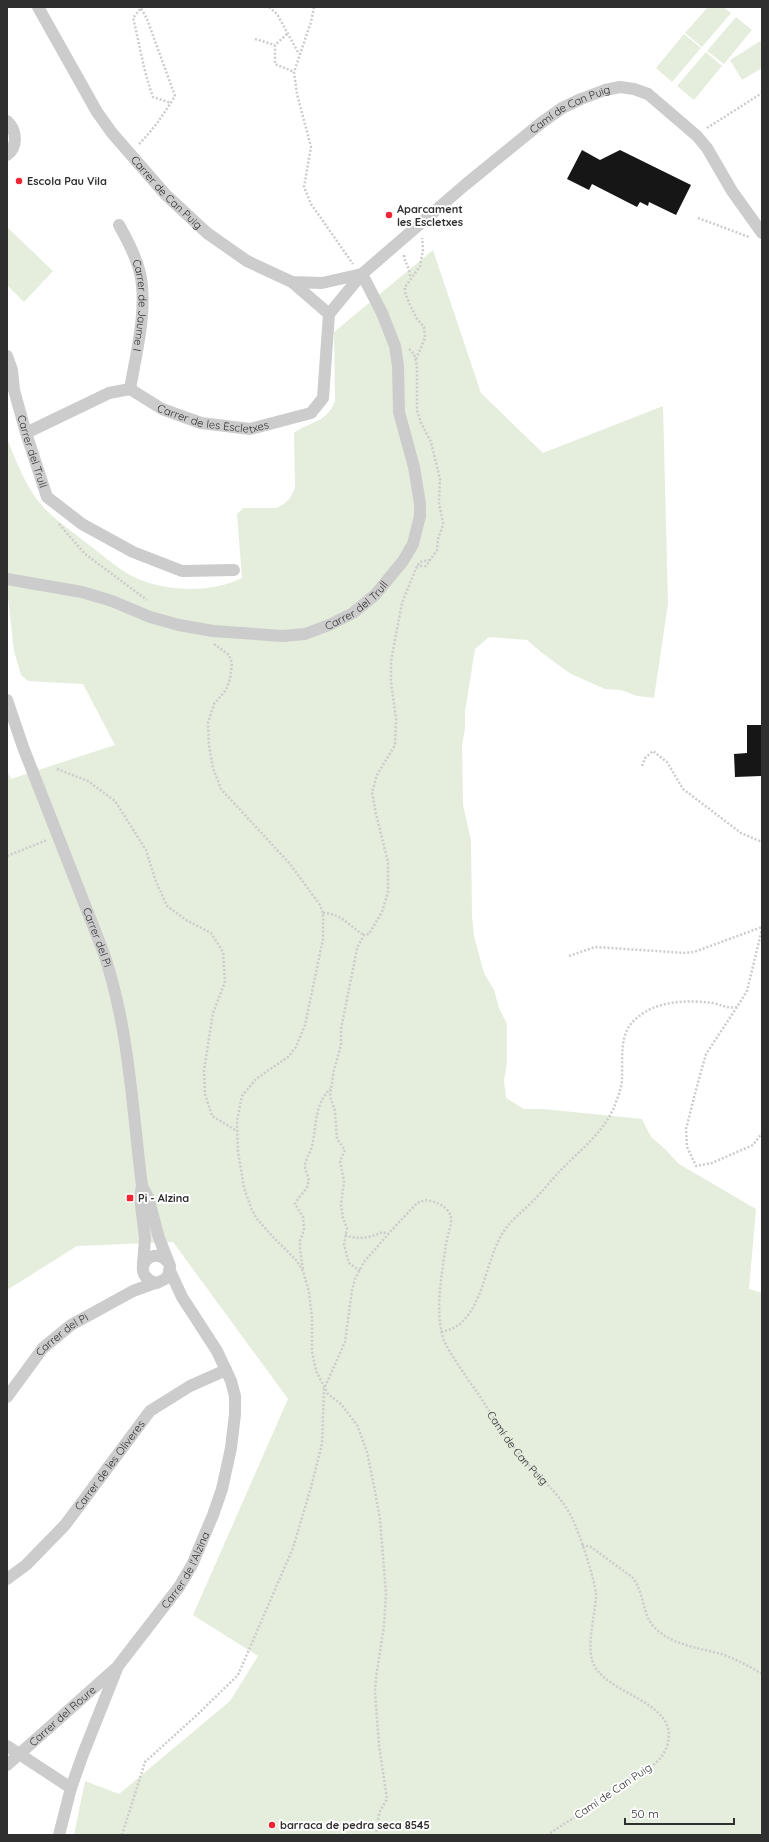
<svg xmlns="http://www.w3.org/2000/svg" width="769" height="1842" font-family="Quicksand,sans-serif">
	<rect width="100%" height="100%" fill="#fff"/>
	<path fill="#e5eedc" d="M708 7H723L731 13 702 47 685 33Z
		M736 17 752 30 724 64 707 51Z
		M684 34 701 48 672 82 656 68Z
		M762 40V68L742 80 730 60Z
		M706 52 722 66 694 100 677 86Z
		M7 227 53 271 24 302 7 285Z
		M433 250 481 393 543 453 663 406 668 604 654 698 637 696 621 690 605 689 571 674 542 653 527 640 489 637 475 649 465 712V728L462 746 463 805 471 840 472 916 474 936 484 973 494 990 499 1008 507 1024V1063L504 1080 506 1098 524 1109H543L642 1119 651 1137 665 1149 679 1164 756 1209 749 1289 762 1293V1835H74L85 1781 119 1794 230 1701 258 1656 193 1615 288 1399 173 1242 77 1246 7 1290V771L11 779 115 745 83 684 28 681 21 675 14 651 7 589V439C17 463 26 488 44 508 59 523 77 535 93 548 105 557 117 568 130 575 162 592 210 594 242 578L237 514 243 508H276L284 504 290 498 295 488 294 433C310 421 327 423 335 401L334 332Z"/>
	<path fill="#161616" d="M582 150 600 160 620 150 691 185 676 215 649 202 648 206 640 202 637 207 592 184 589 190 567 179Z
		M747 725H762L761 776 735 777 734 754 747 753Z"/>
	<g fill="none" stroke-linecap="round" stroke-linejoin="round">
		<g stroke="#ccc" stroke-width="2.5" stroke-dasharray="2 2" stroke-linecap="butt">
			<path d="M269 7 277 14 299 54"/>
			<path d="M314 7 311 22 294 72 297 94 311 147 304 187 311 204 353 264"/>
			<path d="M287 34 275 45V64L294 72"/>
			<path d="M255 39 275 45"/>
			<path d="M707 128 762 93"/>
			<path d="M139 144C153 130 164 114 175 96L147 19 141 8 133 18C140 45 143 70 153 97L171 103"/>
			<path d="M698 218 749 237"/>
			<path d="M404 255C405 265 410 266 410 278"/>
			<path d="M409 349 414 354 417 366V411L422 425 431 442 440 479 439 503 443 523 442 528 438 539 437 550 426 566H417"/>
			<path d="M416 359 425 338 424 327 417 319 410 305 405 292V287L420 266 423 250 422 238"/>
			<path d="M59 524 85 554 147 600"/>
			<path d="M214 644 229 655 232 663 230 679 226 690 214 704 208 723 209 746 213 768 221 789 290 864 320 905 323 913V939L305 1025 296 1047 288 1057 256 1079 242 1096 237 1121 238 1152 244 1188 251 1208 257 1219 274 1238 297 1261 303 1271 309 1292 312 1317V1351L316 1371 328 1394 341 1404 357 1425 367 1452 373 1481 380 1519 386 1594 384 1626 376 1677 375 1692 379 1745 387 1799 379 1813 376 1835"/>
			<path d="M642 766 645 758 653 751 667 762 683 789 741 833 762 842"/>
			<path d="M57 769 88 781 115 801 146 850 155 879 167 906 186 920 211 933 223 952 225 982 213 1013 204 1070 205 1094 212 1116 237 1131"/>
			<path d="M7 856 47 840"/>
			<path d="M323 913C341 913 350 927 364 935"/>
			<path d="M569 956 595 947 686 953 694 952 762 927"/>
			<path d="M737 1007 706 1054 697 1086 686 1129 687 1147 696 1166 712 1163 753 1145 762 1133"/>
			<path d="M345 1235C357 1240 371 1238 382 1232L388 1234"/>
			<path d="M303 1269 300 1250V1241L304 1230 303 1217 295 1204C298 1197 307 1190 308 1184 310 1177 305 1172 305 1166 305 1159 311 1152 312 1146 317 1124 314 1106 330 1089"/>
			<path d="M360 1271 349 1263 344 1245 347 1228 343 1218 341 1205 344 1181 340 1161 345 1150 337 1139 335 1111 330 1096 331 1088 334 1070 341 1045V1029L354 964 357 948 364 935 369 934 382 912 388 892V862L376 814 372 792 377 775 395 745 396 719 391 682V661L402 603 417 566 420 562 430 560"/>
			<path d="M441 1332C449 1330 456 1328 462 1322 485 1300 486 1258 504 1231 511 1220 521 1213 531 1203 541 1193 550 1182 559 1172 579 1151 607 1130 616 1102 619 1094 622 1087 622 1079 623 1057 618 1032 638 1017 658 1000 689 1000 713 1003 722 1005 728 1009 737 1007L747 991 762 929"/>
			<path d="M582 1545 591 1547 632 1577C645 1592 641 1615 656 1629 673 1645 699 1648 721 1654 736 1659 749 1666 762 1674"/>
			<path id="s1" d="M122 1835 145 1762 198 1714 238 1675 293 1548 311 1487 322 1444 324 1389 345 1342 352 1290 355 1279 364 1262 390 1232 417 1203 425 1200C435 1201 448 1206 451 1217 452 1225 447 1237 446 1244 442 1275 434 1311 444 1341 454 1360 467 1378 479 1395 493 1417 508 1441 525 1461 542 1480 560 1494 572 1518 579 1532 595 1580 596 1594 596 1615 584 1649 595 1667 612 1696 681 1703 667 1746 659 1770 632 1775 613 1788 605 1795 597 1802 588 1808 575 1818 561 1825 548 1835"/>
		</g>
		<g stroke="#ccc" stroke-width="12">
			<path id="s2" d="M38 7 97 112 112 133 166 195 207 233 247 261 292 282 322 283 362 274"/>
			<path d="M7 121C17 130 18 147 7 155"/>
			<path id="s3" d="M119 225C128 241 136 256 140 273 148 309 136 354 130 389"/>
			<path d="M292 282 329 314"/>
			<path id="s4" d="M7 356 12 370 14 390 26 433 47 497 82 524 133 552 182 571 234 570"/>
			<path id="s5" d="M26 433 109 393 130 389 162 409 201 423 250 429 311 413 323 398 329 314 362 274 465 185 541 123 562 108 581 99 605 90 620 87 634 89 648 94 697 136 707 148 732 191 762 233"/>
			<path id="s6" d="M7 579 82 592 112 601 150 617 179 625 213 631 283 636 305 634 329 625 353 613 375 595 403 561 413 544 420 516V504L414 467 399 412 398 366 395 346 382 313 362 274"/>
			<path id="s7" d="M7 700 23 747 103 951C129 1026 132 1107 142 1186L140 1197 145 1238 143 1264"/>
			<path d="M142 1186 148 1197 159 1238 170 1266 168 1276 165 1279 157 1283 153 1282C130 1272 151 1243 168 1262"/>
			<path id="s8" d="M7 1397 43 1348 71 1325 133 1291 155 1283"/>
			<path id="s9" d="M7 1579 26 1565 65 1525 150 1411 190 1386 226 1370"/>
			<path d="M7 1746 71 1788"/>
			<path id="s10" d="M7 1765 115 1669"/>
			<path id="s11" d="M59 1835 71 1788 83 1754 118 1666 179 1587 192 1565 213 1515 222 1489 231 1448 235 1414V1396L231 1381 217 1351 182 1297 170 1271"/>
		</g>
	</g>
	<g fill="#f22533" stroke="#fff" stroke-width="1.5">
		<circle cx="19" cy="181" r="4"/>
		<circle cx="389" cy="215" r="4"/>
		<rect x="126" y="1194" width="8" height="8" rx="2"/>
		<circle cx="272" cy="1825" r="4"/>
	</g>
	<g text-anchor="middle" dominant-baseline="central" stroke-width="4" stroke-linejoin="round" paint-order="stroke">
		<g font-size="11" fill="#2f2f2f" stroke="#fff">
			<text stroke="none"><textPath href="#s5" startOffset="727">Camí de Can Puig</textPath></text>
			<text stroke="none"><textPath href="#s2" startOffset="227">Carrer de Can Puig</textPath></text>
			<text stroke="none"><textPath href="#s3" startOffset="85">Carrer de Jaume I</textPath></text>
			<text stroke="none"><textPath href="#s5" startOffset="204">Carrer de les Escletxes</textPath></text>
			<text stroke="none"><textPath href="#s4" startOffset="99">Carrer del Trull</textPath></text>
			<text stroke="none"><textPath href="#s6" startOffset="365">Carrer del Trull</textPath></text>
			<text stroke="none"><textPath href="#s7" startOffset="254">Carrer del Pi</textPath></text>
			<text stroke="none"><textPath href="#s8" startOffset="84">Carrer del Pi</textPath></text>
			<text stroke="none"><textPath href="#s1" startOffset="1016">Camí de Can Puig</textPath></text>
			<text stroke="none"><textPath href="#s9" startOffset="154">Carrer de les Oliveres</textPath></text>
			<text stroke="none"><textPath href="#s11" startOffset="297">Carrer de l'Alzina</textPath></text>
			<text stroke="none"><textPath href="#s10" startOffset="74">Carrer del Roure</textPath></text>
			<text transform="translate(613 1791) rotate(-34)">Camí de Can Puig</text>
		</g>
		<g font-size="11" font-weight="bold" fill="#2f2f2f" stroke="#fff" text-anchor="start">
			<text x="27" y="181">Escola Pau Vila</text>
			<text x="397" y="209">Aparcament<tspan x="397" dy="13">les Escletxes</tspan></text>
			<text x="138" y="1198">Pi - Alzina</text>
			<text x="280" y="1825">barraca de pedra seca 8545</text>
		</g>
	</g>
	<rect width="769" height="1842" fill="none" stroke="#2f2f2f" stroke-width="16"/>
	<path d="M625 1818v6h109v-6" fill="none" stroke="#2f2f2f" stroke-width="2"/>
	<text x="631" y="1818" font-size="12" fill="#2f2f2f" stroke="#ffffff" stroke-width="3" paint-order="stroke">50 m</text>
</svg>
